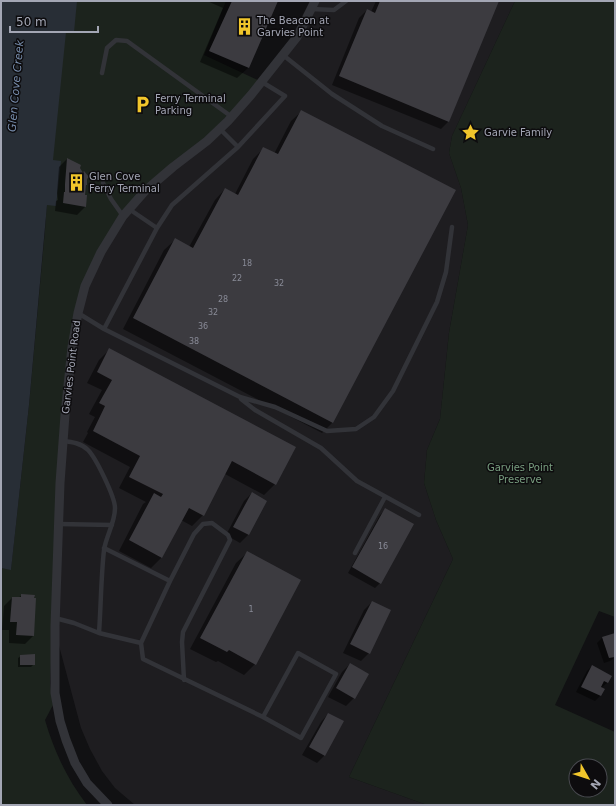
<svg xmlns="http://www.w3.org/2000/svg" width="616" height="806" font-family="'DejaVu Sans',sans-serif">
	<rect width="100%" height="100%" fill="#111113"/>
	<path fill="#1e1d20" d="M316 1H515L452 136 449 153 461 188 468 225 449 333 440 419 427 450 424 483 436 520 453 559 349 777 427 805H135L115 788 102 771 90 749 81 728 53 623 73 347 91 276 124 217 148 192 192 154 298 37Z"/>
	<path fill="#1c231d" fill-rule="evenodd" d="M68 1H226L204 55 262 82 124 217 91 276 73 347 53 623 50 683 53 705 45 720C54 751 67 779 87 805H1V568L11 569 29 405 45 230 59 23Z
		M515 1H615V617L599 611 555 705 615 732V805H427L349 777 453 559 436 520 424 483 427 450 440 419 449 333 468 225 461 188 449 153 452 136ZM576 766H600V790H576Z"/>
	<path fill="#282e36" d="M1 1H77L74 32H66L53 160 61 161 56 206 47 205 29 405 11 570 1 568Z"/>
	<path fill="#0007" d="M207 1H277L248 68 237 78 200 62 223 8Z
		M376 1H498L449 121 441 129 332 85 359 18 367 10 371 12Z
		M302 111 332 423 322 433 123 329 164 250 175 240 189 247 215 200 225 189 235 194 253 159 264 148 274 154 291 121Z
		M67 159 79 168 85 186V207L77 215 55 211 56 201 58 200 57 193 59 167Z
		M109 350 275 484 264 495 225 474 203 515 192 526 181 520 162 557 151 568 119 551 143 504 146 502 119 488 130 467 83 442 88 433 87 432 95 417 89 414 102 390 87 383 99 360Z
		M252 493 248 535 240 543 226 535 244 501Z
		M385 510 380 583 375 588 348 573 380 515Z
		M247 553 255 664 244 675 218 661 216 662 190 649 236 563Z
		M22 595 33 636 25 644 9 643V630H2L4 606 12 598H18Z
		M372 602 369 653 361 661 343 653 364 610Z
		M615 634V657L610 661 604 663 597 643 603 637Z
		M21 656 34 664 31 667H18V658Z
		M350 664 354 698 346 706 328 697 342 672Z
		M592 666 610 677 607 683 601 688V695L595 701 576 692 587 671Z
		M328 714 325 755 317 763 302 755 321 722Z"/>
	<path fill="#3c3b40" d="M232 1H278L249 68 209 51Z
		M380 1H499L449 122 339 76 367 9 375 13Z
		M301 110 456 190 333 423 133 318 175 238 193 248 225 188 238 195 263 147 278 154Z
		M67 158 81 165 80 168 83 173 84 171 89 177 87 179V185H86L85 195H87L86 207 63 203 64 192H65V184Z
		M109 348 296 447 276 485 232 461 204 516 189 508 162 558 129 540 154 493 161 497 163 494 129 477 140 456 93 431 105 406 99 403 112 380 97 372Z
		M252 492 267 501 249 535 233 527Z
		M385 508 414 524 381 584 352 567Z
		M247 551 301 580 256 665 229 650 227 652 200 638Z
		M21 594 35 595 34 598H36L34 636 16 635 17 622H10L12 597H21Z
		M372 601 391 610 370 654 350 644Z
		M615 633V657L609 658 602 637Z
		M35 654V665H20V655Z
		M350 663 369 674 355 699 336 688Z
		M592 665 612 676 608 683 604 681 601 687 605 689 601 696 581 687Z
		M328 713 344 721 325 756 309 747Z"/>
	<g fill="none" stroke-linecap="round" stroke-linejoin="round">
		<path stroke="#323338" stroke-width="4.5" d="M311 9 334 10 346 1
			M283 55 332 94 382 126 433 149
			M102 73 107 48 116 40 127 41 232 117
			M262 82 285 96 238 147 172 205 157 228 104 329 240 397 275 407 327 431 356 429 374 417 393 391 437 302 446 272 452 227
			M220 129 238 147
			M103 183 111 199 123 216
			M129 209 157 228
			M78 313 104 329
			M241 399 255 410 321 448 357 481 419 515
			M63 441C72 442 81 443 88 450 96 458 115 497 115 508 115 523 106 536 104 550 101 577 101 605 99 633
			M59 524 112 525
			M355 553 385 497
			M170 581 194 534 203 524 212 523 228 535 230 540 183 632 182 642 184 680
			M55 618 74 623 99 633 141 643 170 581 104 548
			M141 643 143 659 263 717 301 738 336 674 298 653 263 717"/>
		<path stroke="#323338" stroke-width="9" d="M108 805 87 783 75 763 66 740 60 721 55 693V626L60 483 65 415 72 347 78 313 85 286 101 252 123 216 145 191 173 167 207 141 228 121 251 95 297 37 315 1"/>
	</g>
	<defs>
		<symbol id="building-bare" viewBox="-9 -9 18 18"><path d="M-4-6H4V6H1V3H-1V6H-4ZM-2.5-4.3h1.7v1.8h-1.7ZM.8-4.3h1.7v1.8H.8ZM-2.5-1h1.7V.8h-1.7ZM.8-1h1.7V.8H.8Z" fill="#f1c62b" stroke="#0d0c0e" stroke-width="2.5" paint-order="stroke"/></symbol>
		<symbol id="parking-bare" viewBox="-9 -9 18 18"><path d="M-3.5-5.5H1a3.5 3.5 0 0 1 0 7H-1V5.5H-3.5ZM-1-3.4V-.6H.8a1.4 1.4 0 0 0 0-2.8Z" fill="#f1c62b" stroke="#0d0c0e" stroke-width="2.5" paint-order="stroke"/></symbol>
		<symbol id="sight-bare" viewBox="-9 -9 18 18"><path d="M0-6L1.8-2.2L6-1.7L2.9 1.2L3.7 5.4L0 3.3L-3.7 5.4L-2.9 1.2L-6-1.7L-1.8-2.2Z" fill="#f1c62b" stroke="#0d0c0e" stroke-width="2.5" paint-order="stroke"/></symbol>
	</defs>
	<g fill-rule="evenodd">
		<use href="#building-bare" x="232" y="14" width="25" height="25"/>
		<use href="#parking-bare" x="130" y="92" width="25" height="25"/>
		<use href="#sight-bare" x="458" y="120" width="25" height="25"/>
		<use href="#building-bare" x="64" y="170" width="25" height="25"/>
	</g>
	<g text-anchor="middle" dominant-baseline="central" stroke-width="3" stroke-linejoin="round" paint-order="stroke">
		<g font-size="8" fill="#898b97">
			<text x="247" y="263">18</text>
			<text x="237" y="278">22</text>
			<text x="279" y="283">32</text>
			<text x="223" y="299">28</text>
			<text x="213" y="312">32</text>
			<text x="203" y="326">36</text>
			<text x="194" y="341">38</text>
			<text x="383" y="546">16</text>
			<text x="251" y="609">1</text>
		</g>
		<g font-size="10" fill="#a3a6b4" stroke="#0d0c0e" text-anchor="start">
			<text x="257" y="20">The Beacon at<tspan x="257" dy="12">Garvies Point</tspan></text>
			<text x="155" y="98">Ferry Terminal<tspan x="155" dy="12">Parking</tspan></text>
			<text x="484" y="132">Garvie Family</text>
			<text x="89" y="176">Glen Cove<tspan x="89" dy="12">Ferry Terminal</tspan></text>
		</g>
		<g font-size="10" fill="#a3a6b4" stroke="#0d0c0e">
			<text transform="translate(71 367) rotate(-83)">Garvies Point Road</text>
		</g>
		<g font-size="10" fill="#799f80" stroke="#0d0c0e">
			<text x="520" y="467">Garvies Point<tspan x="520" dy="12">Preserve</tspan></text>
		</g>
		<g font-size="11" font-style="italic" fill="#798faf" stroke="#0d0c0e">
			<text transform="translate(16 86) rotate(-85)">Glen Cove Creek</text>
		</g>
	</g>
	<rect width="616" height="806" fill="none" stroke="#a3a6b4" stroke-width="4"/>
	<g transform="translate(588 778) rotate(129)"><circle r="19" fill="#0d0c0e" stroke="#494a50"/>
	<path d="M0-3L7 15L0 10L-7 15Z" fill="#f1c62b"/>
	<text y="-6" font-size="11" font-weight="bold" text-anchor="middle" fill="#a3a6b4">N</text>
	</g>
	<path d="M10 26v6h88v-6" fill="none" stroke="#a3a6b4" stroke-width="2"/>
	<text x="16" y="26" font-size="12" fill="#a3a6b4" stroke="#0d0c0e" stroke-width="3" paint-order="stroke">50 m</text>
</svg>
